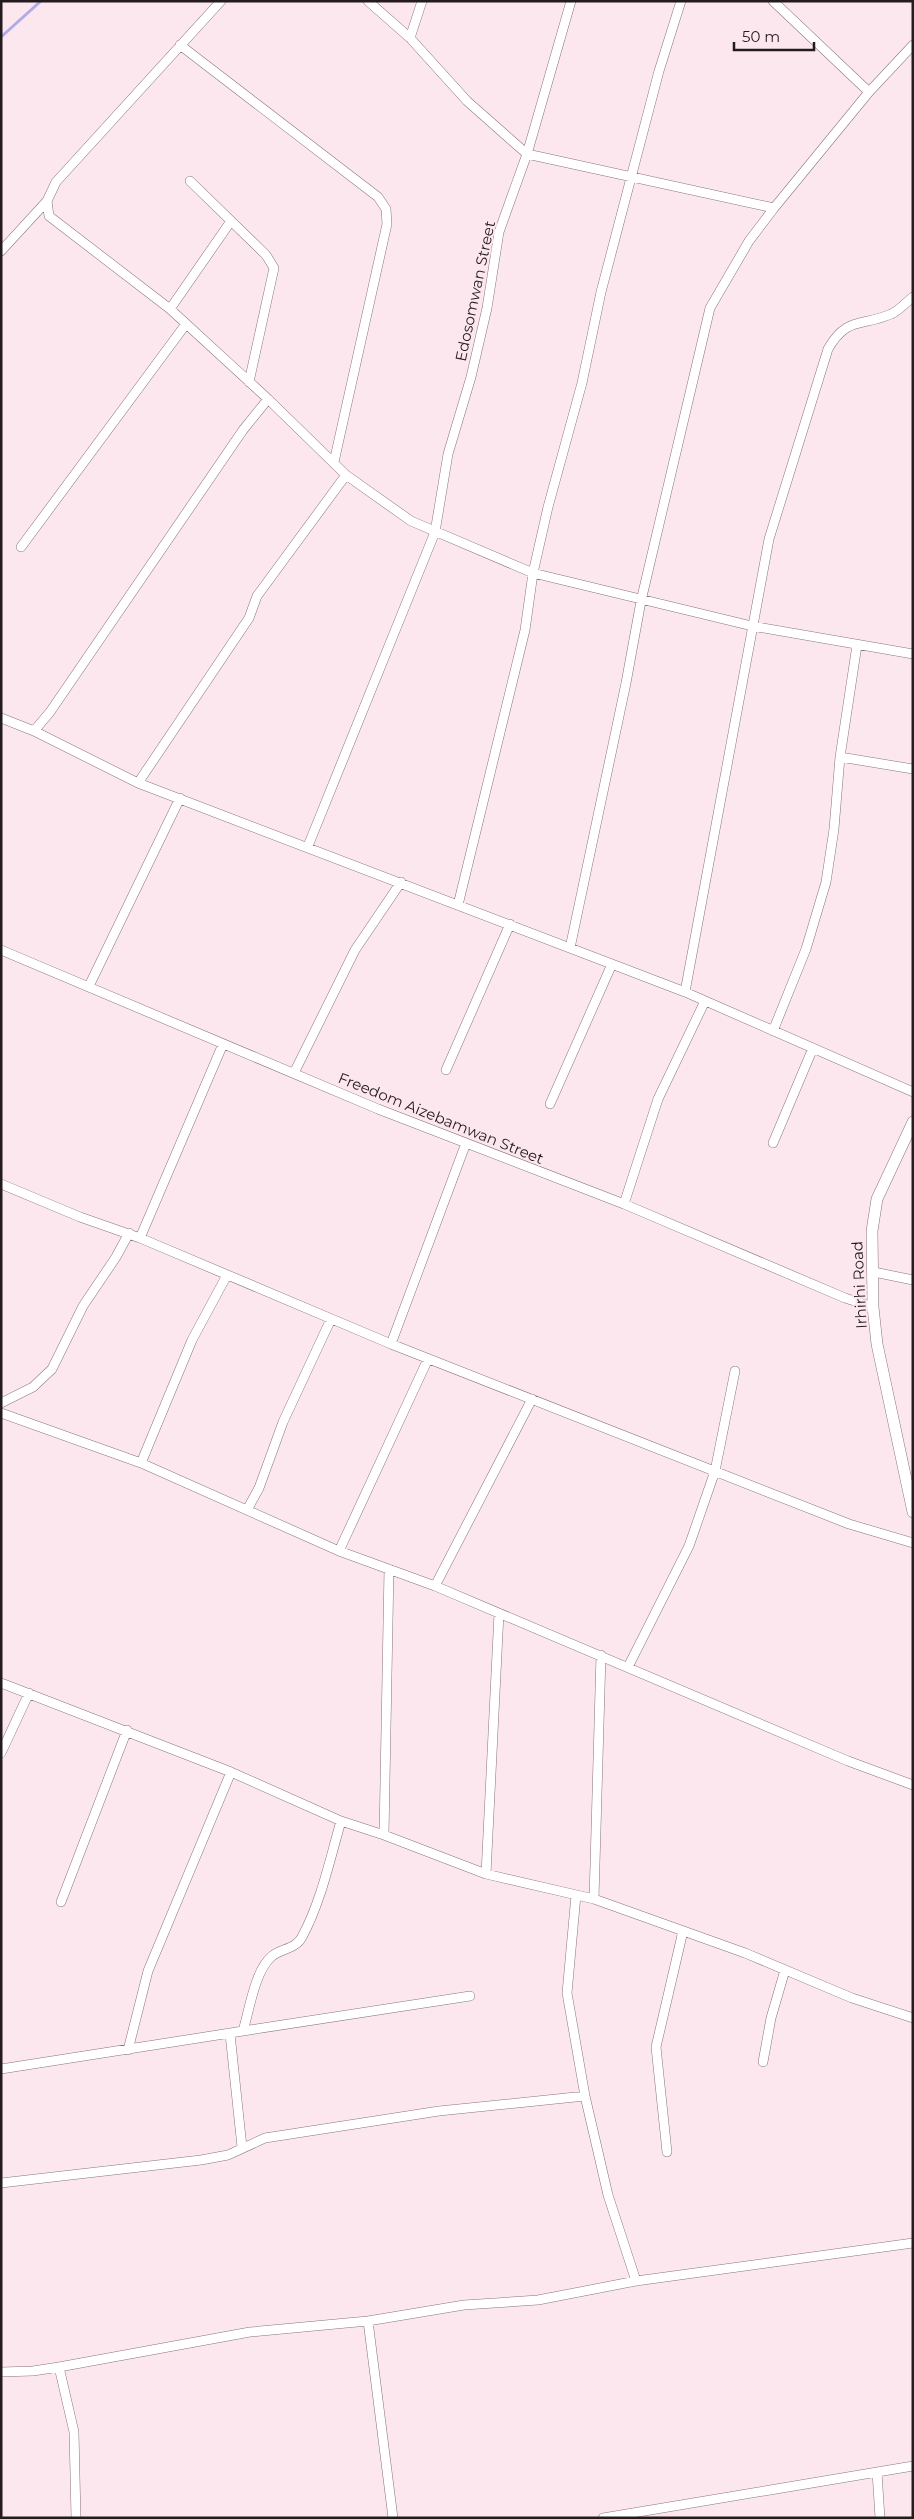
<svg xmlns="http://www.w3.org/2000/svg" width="914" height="2519" font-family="Montserrat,sans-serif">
	<rect width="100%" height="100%" fill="#fde7ef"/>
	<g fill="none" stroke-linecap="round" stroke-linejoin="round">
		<path stroke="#b0abe9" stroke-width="3" d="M1 37 41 1"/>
		<defs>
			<path id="minor" d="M221 1 56 182 47 201 49 216 170 309 268 399 346 475 411 521 533 573 752 626 913 654
				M368 1 410 38 467 101 527 154 774 208
				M773 1 869 92
				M410 38 422 1
				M180 45 378 197 386 209 387 224 334 462
				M190 181 266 255 274 268 249 382
				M1 251 47 201
				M170 309 231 221
				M21 547 186 324
				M1 718 34 731 138 783 685 992 913 1092
				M34 731 50 712 243 430 268 399
				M840 757 913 769
				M138 783 249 618 257 596 346 475
				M308 846 435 532 448 454 471 377 487 308 499 232 527 154 571 1
				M458 905 525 630 533 573 548 507 582 383 601 292 659 71 681 1
				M570 948 626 683 641 601 710 308 749 241 774 208 869 92 913 45
				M1 950 378 1109 624 1204 845 1298 873 1307
				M89 986 180 798
				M685 992 769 539 828 349C847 316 861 327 891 314 899 311 906 302 913 297
				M773 1031 806 949 826 882 834 829 840 757 857 645
				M446 1070 510 924
				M294 1073 355 950 401 882
				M550 1104 612 964
				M773 1143 813 1048
				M1 1184 80 1217 140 1238 391 1344 849 1524 913 1543
				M624 1204 658 1099 705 1001
				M140 1238 223 1044
				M874 1272 913 1280
				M391 1344 466 1143
				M1 1403 33 1387 52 1369 83 1306 116 1257 129 1233
				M1 1413 141 1463 339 1551 435 1586 848 1761 913 1785
				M141 1463 192 1340 227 1275
				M247 1510 259 1488 283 1422 331 1319
				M339 1551 428 1359
				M435 1586 532 1399
				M628 1667 689 1546 715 1471 735 1371
				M1 1683 231 1772 341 1821 384 1835 486 1874 594 1899 745 1953 852 1998 913 2018
				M1 1753 29 1693
				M384 1835 389 1569
				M486 1874 499 1613
				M576 1895 567 1993 585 2096 608 2195 636 2281
				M594 1899 601 1655
				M61 1902 127 1730
				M243 2031 470 1996
				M230 2034 242 2147
				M128 2050 148 1971 231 1772
				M763 2062 771 2018 785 1970
				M1 2069 243 2031C249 2011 255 1971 271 1957 279 1949 296 1949 302 1937 321 1902 330 1859 341 1821
				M667 2152 656 2047 683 1931
				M1 2183 201 2160 228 2155 265 2138 439 2111 585 2096
				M368 2321 393 2518
				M59 2367 250 2332 368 2321 464 2305 538 2300 636 2281 913 2243
				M1 2372 33 2371 59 2367 74 2432 76 2518
				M877 2472 880 2518
				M603 2518 913 2466"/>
			<path id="tertiary" d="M913 1122 877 1199 872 1231 873 1307 877 1344 913 1512"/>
		</defs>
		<use href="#minor" stroke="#88757c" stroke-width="10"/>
		<use href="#tertiary" stroke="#88757c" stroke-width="12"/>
		<use href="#minor" stroke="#fff" stroke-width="9"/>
		<use href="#tertiary" stroke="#fff" stroke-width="11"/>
	</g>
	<g text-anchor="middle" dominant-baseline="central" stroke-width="4" stroke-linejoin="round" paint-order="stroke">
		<g font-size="15" fill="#231b1e" stroke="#fde7ef">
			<text transform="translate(475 291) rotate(-78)">Edosomwan Street</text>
			<text transform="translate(441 1118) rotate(22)">Freedom Aizebamwan Street</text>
			<text transform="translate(859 1285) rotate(-93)">Irhirhi Road</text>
		</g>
	</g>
	<rect width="914" height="2519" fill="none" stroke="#231b1e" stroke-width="5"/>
	<path d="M734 42v8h80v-8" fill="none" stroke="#231b1e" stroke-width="2.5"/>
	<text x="742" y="42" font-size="15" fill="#231b1e" stroke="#fde7ef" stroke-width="4" paint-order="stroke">50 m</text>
</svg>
